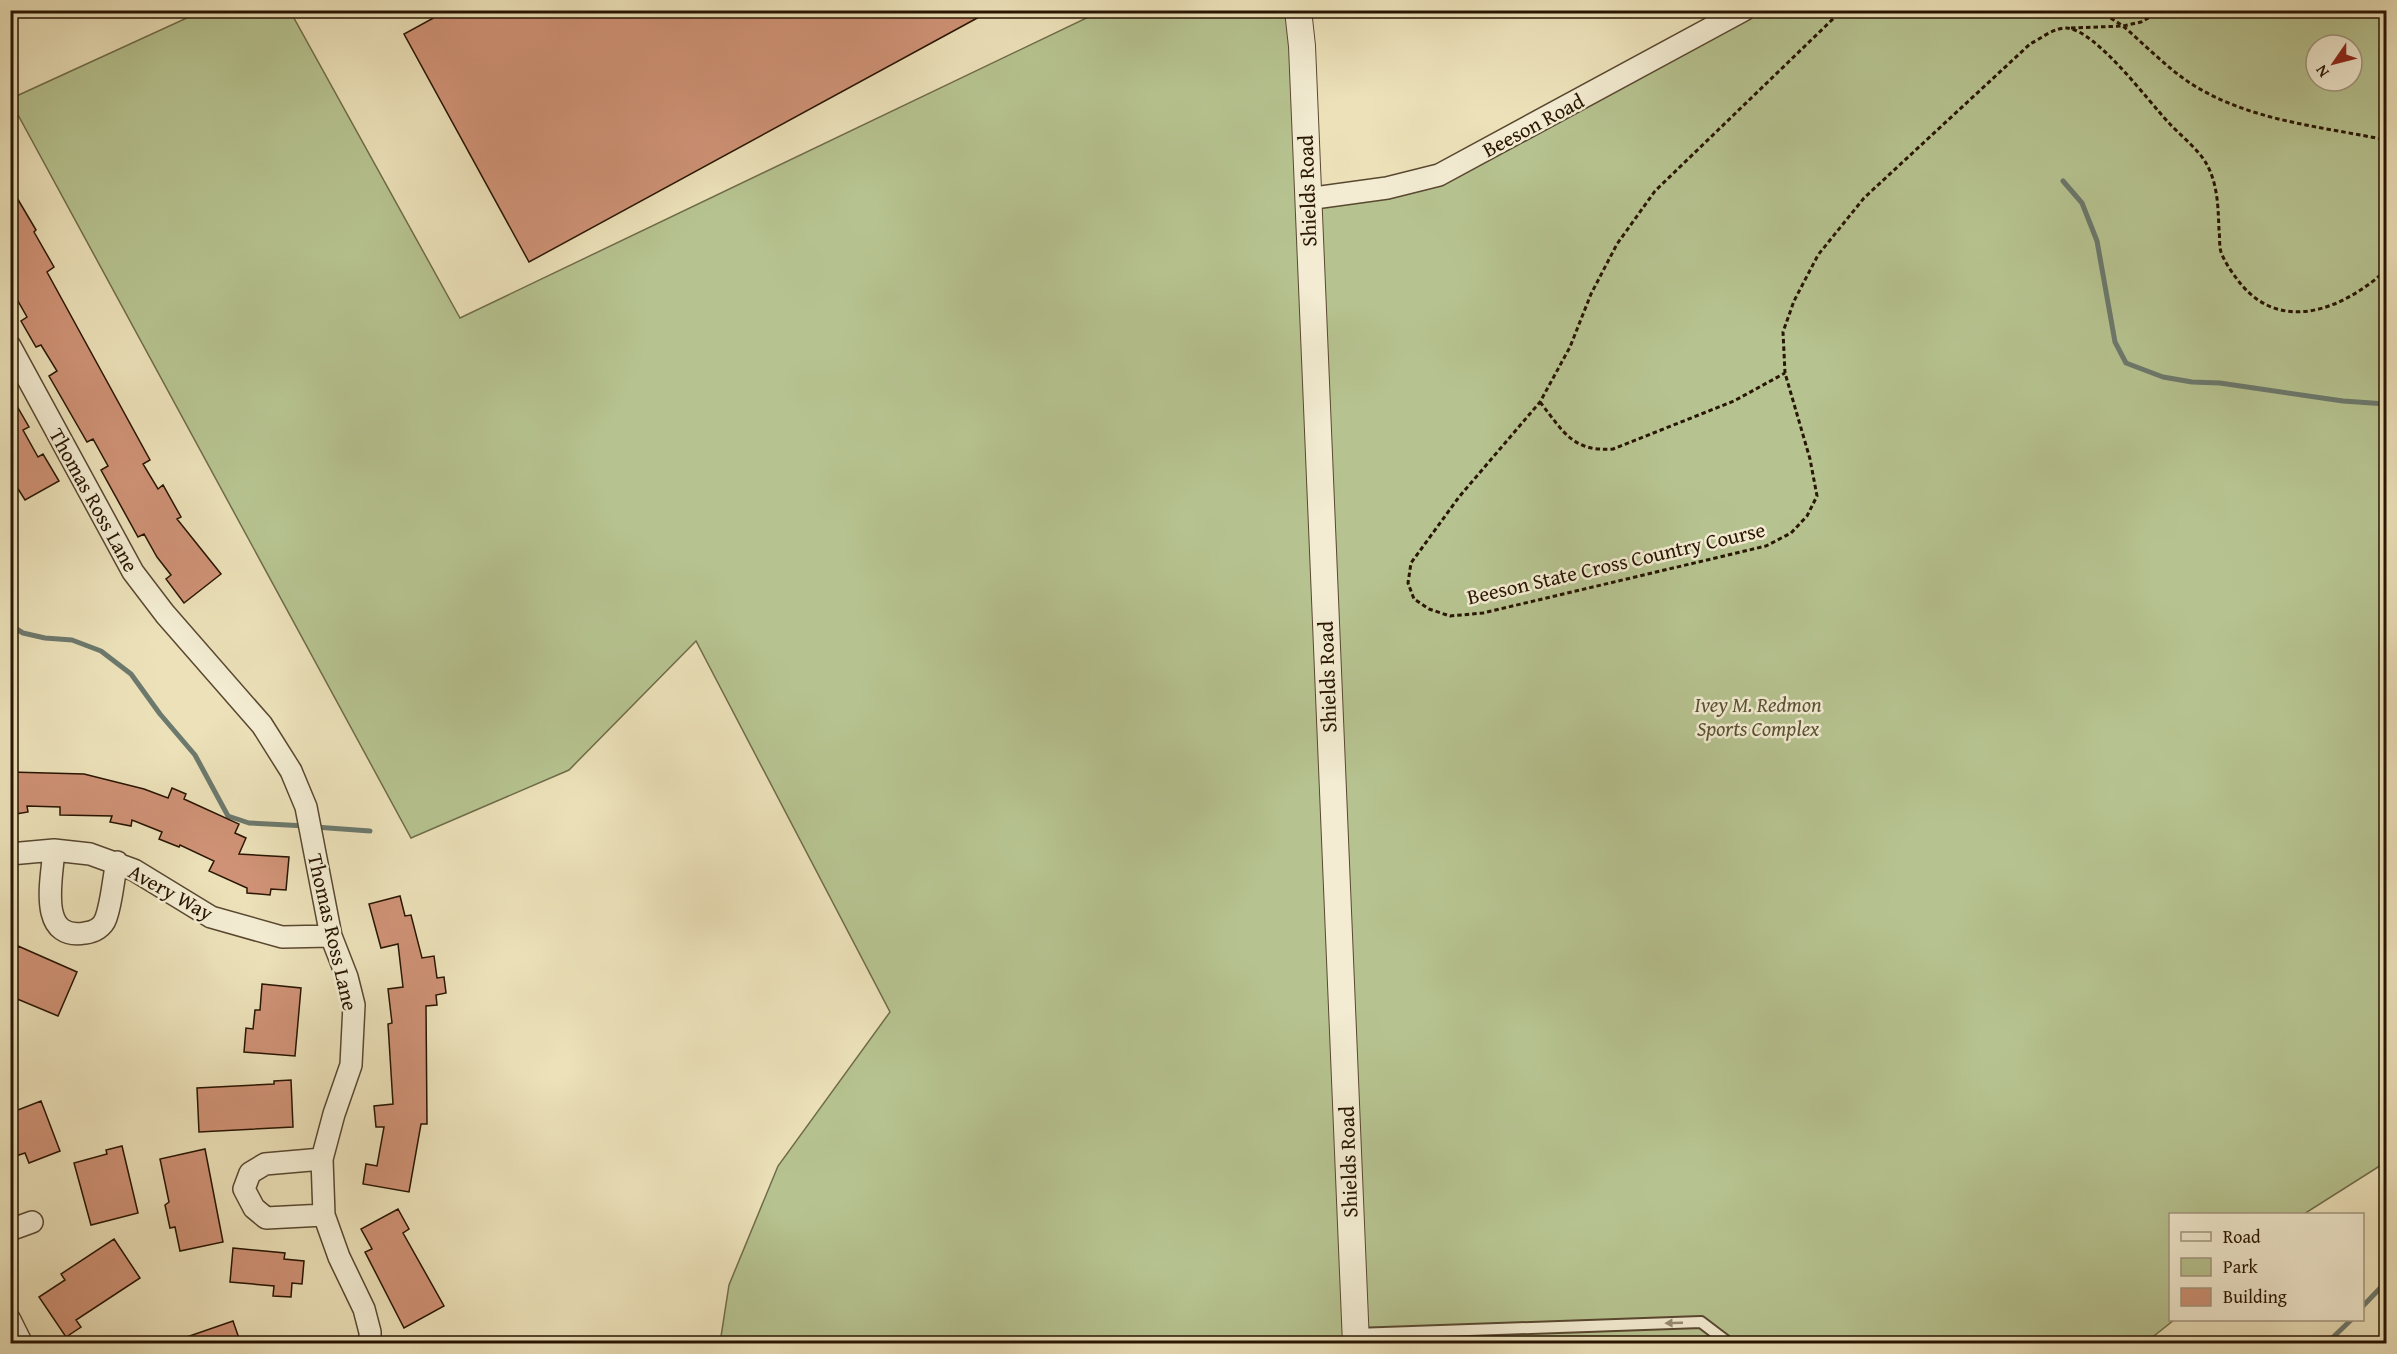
<svg xmlns="http://www.w3.org/2000/svg" width="2397" height="1354" font-family="'Gentium Book Plus',serif">
	<rect width="100%" height="100%" fill="#ece1b9"/>
	<filter id="stains"><feTurbulence type="fractalNoise" baseFrequency=".00333" numOctaves="4"/><feColorMatrix values="0 0 0 0 .2 0 0 0 0 .09 0 0 0 0 .02 0 0 0 .5 -.17"/></filter>
	<radialGradient id="worn" r=".72"><stop offset=".6" stop-color="#630" stop-opacity="0"/><stop offset="1" stop-color="#630" stop-opacity=".3"/></radialGradient>
	<path fill="#b6c390" stroke="#6f6c49" stroke-width="1.5" fill-rule="evenodd" d="M202 11H290L460 318 1101 11H1298L1307 198 1439 175 1744 11H2386V1162L2304 1214H2170V1320H2174L2145 1343H720L729 1285 778 1166 890 1012 696 641 569 770 411 838 11 102 10 99ZM2316 45H2352V81H2316Z"/>
	<g fill="none" stroke-linecap="round" stroke-linejoin="round">
		<path stroke="#6c796d" stroke-width="5" d="M2063 181 2082 203 2097 241 2115 342 2126 363 2163 377 2192 382 2220 383 2343 401 2386 404
			M10 625 23 633 45 638 72 640 101 651 131 674 160 714 195 755 228 816 249 823 306 826
			M315 827 370 831
			M2362 1307 2386 1282
			M2326 1344 2351 1320"/>
	</g>
	<path fill="#cf9276" stroke="#281502" stroke-width="1.5" d="M448 10H992L529 262 404 34Z
		M10 186 36 230 34 232 54 267 47 272 150 460 143 464 158 489 163 485 181 517 177 519 221 574 184 603 166 579 171 575 157 557 144 534 138 537 101 470 108 466 93 439 87 442 49 376 57 371 41 345 36 347 21 321 27 317 10 287Z
		M10 394 29 427 23 430 38 457 43 454 59 481 25 500 10 476Z
		M10 772 84 774 144 789 168 798 172 788 186 794 184 799 239 824 235 833 246 838 239 854 289 857 286 890 271 889 270 895 247 893V888L209 871 214 861 180 845 179 847 159 839 162 832 132 820 131 826 110 822 112 816 60 815V807L27 806 28 812 10 815Z
		M400 896 405 916 411 915 422 958 434 956 437 978 444 977 446 993 436 995 437 1005 426 1006 427 1124H421L409 1192 363 1184 366 1164 377 1166 384 1127H376L374 1106 393 1104 388 1024 392 1023 388 989 403 987 398 944 381 948 369 904Z
		M18 946 77 972 58 1016 10 996V964Z
		M262 984 301 988 295 1056 244 1052 246 1028 253 1029 255 1010H260Z
		M291 1080 293 1127 199 1132 197 1088 274 1084V1081Z
		M41 1101 60 1151 29 1163 25 1153 10 1158V1113Z
		M122 1146 138 1213 91 1225 74 1163 107 1154 106 1150Z
		M205 1149 223 1242 180 1251 175 1227 170 1228 165 1205 169 1202 160 1159Z
		M398 1209 409 1229 403 1233 444 1306 404 1328 365 1252 372 1249 361 1229Z
		M114 1239 140 1278 76 1320 81 1327 66 1337 39 1297 65 1280 61 1274Z
		M233 1248 285 1253 284 1259 304 1261 302 1284 292 1283 291 1297 273 1296 274 1286 230 1282Z
		M233 1321 241 1344H175V1341Z"/>
	<g fill="none" stroke-linecap="round" stroke-linejoin="round">
		<defs>
			<path id="service" d="M1355 1334 1701 1322 1726 1341"/>
			<path id="minor" d="M1307 199 1387 188 1439 175 1744 10
				M10 346 133 572 165 614 262 725 291 771 306 807 331 936 347 977 354 1005 351 1065 334 1114 322 1159 324 1215 339 1257 364 1309 370 1332V1344
				M54 850C52 878 37 941 85 933 94 932 103 927 106 918 112 901 113 880 117 862
				M10 854 54 850 90 854 134 870 211 917 282 937 331 936
				M322 1159 265 1164 250 1173 244 1189 254 1208 266 1218 324 1215
				M10 1230 32 1222
				M10 1320 22 1344"/>
			<path id="tertiary" d="M1298 10 1302 46 1356 1344"/>
		</defs>
		<use href="#service" stroke="#594830" stroke-width="14"/>
		<use href="#minor" stroke="#594830" stroke-width="24"/>
		<use href="#tertiary" stroke="#594830" stroke-width="28"/>
		<path stroke="#281502" stroke-width="3" stroke-dasharray="4.5 3" stroke-linecap="butt" d="M1845 10 1836 16 1655 191 1617 244 1591 294 1570 347 1540 402 1459 497 1411 563 1408 583 1414 599 1429 609 1450 616 1483 613 1766 546 1791 533 1807 516 1817 496 1810 459 1785 373 1783 332 1794 301 1818 255 1864 198 2030 44C2040 39 2055 27 2067 28 2097 31 2148 101 2169 123 2181 136 2198 149 2206 163 2218 184 2218 207 2219 230 2220 237 2219 246 2221 252 2225 263 2233 274 2240 283 2282 335 2345 308 2386 270
			M2098 10 2123 26 2141 22 2162 10
			M2071 28 2123 26C2145 45 2166 67 2190 83 2249 121 2319 126 2386 140
			M1540 402C1563 431 1572 452 1613 449L1734 401 1785 373"/>
		<use href="#service" stroke="#f3ecd2" stroke-width="10"/>
		<use href="#minor" stroke="#f3ecd2" stroke-width="21"/>
		<use href="#tertiary" stroke="#f3ecd2" stroke-width="26"/>
	</g>
	<defs><path id="oneway-solid" d="M-6-.8H1V-3.2L6.5 0L1 3.2V.8H-6Z" transform="scale(1.5)"/></defs>
	<use fill="#988b74" href="#oneway-solid" transform="translate(1674 1323) rotate(178)"/>
	<g text-anchor="middle" dominant-baseline="central" stroke-width="5" stroke-linejoin="round" paint-order="stroke">
		<g font-size="21" fill="#281502" stroke="#f3ecd2">
			<text transform="translate(1533 125) rotate(-28)">Beeson Road</text>
			<text transform="translate(1307 191) rotate(-92)">Shields Road</text>
			<text transform="translate(94 500) rotate(61)">Thomas Ross Lane</text>
			<text transform="translate(1616 563) rotate(-13)">Beeson State Cross Country Course</text>
			<text transform="translate(1327 677) rotate(-92)">Shields Road</text>
			<text transform="translate(171 892) rotate(29)">Avery Way</text>
			<text transform="translate(333 932) rotate(77)">Thomas Ross Lane</text>
			<text transform="translate(1348 1162) rotate(-92)">Shields Road</text>
		</g>
		<g font-size="21" font-style="italic" fill="#5a5234" stroke="#f3ecd2">
			<text x="1758" y="704">Ivey M. Redmon<tspan x="1758" dy="24">Sports Complex</tspan></text>
		</g>
	</g>
	<rect width="2397" height="1354" fill="none" stroke="#ece1b9" stroke-width="36"/>
	<rect x="12" y="12" width="2373" height="1330" fill="none" stroke="#281502" stroke-width="3"/>
	<rect x="18" y="18" width="2361" height="1318" fill="none" stroke="#281502" stroke-width="1.5"/>
	<rect x="2169" y="1213" width="195" height="108" fill="#f3ecd2" stroke="#a2967f" stroke-width="1.5"/>
	<rect x="2181" y="1232" width="30" height="9" fill="#f3ecd2" stroke="#a2967f" stroke-width="1.5"/>
	<text x="2223" y="1243" font-size="18" fill="#281502">Road</text>
	<rect x="2181" y="1258" width="30" height="18" fill="#b6c390" stroke="#a2967f" stroke-width="1.5"/>
	<text x="2223" y="1273" font-size="18" fill="#281502">Park</text>
	<rect x="2181" y="1288" width="30" height="18" fill="#cf9276" stroke="#a2967f" stroke-width="1.5"/>
	<text x="2223" y="1303" font-size="18" fill="#281502">Building</text>
	<g transform="translate(2334 63) rotate(235)"><circle r="28" fill="#f3ecd2" stroke="#a2967f" stroke-width="1.5"/>
	<path d="M0-4.5L10 22L0 15L-10 22Z" fill="#8f2418"/>
	<text y="-9" font-size="16" font-weight="bold" text-anchor="middle" fill="#281502">N</text>
	</g>
	<rect width="100%" height="100%" filter="url(#stains)"/>
	<rect width="100%" height="100%" fill="url(#worn)"/>
</svg>
